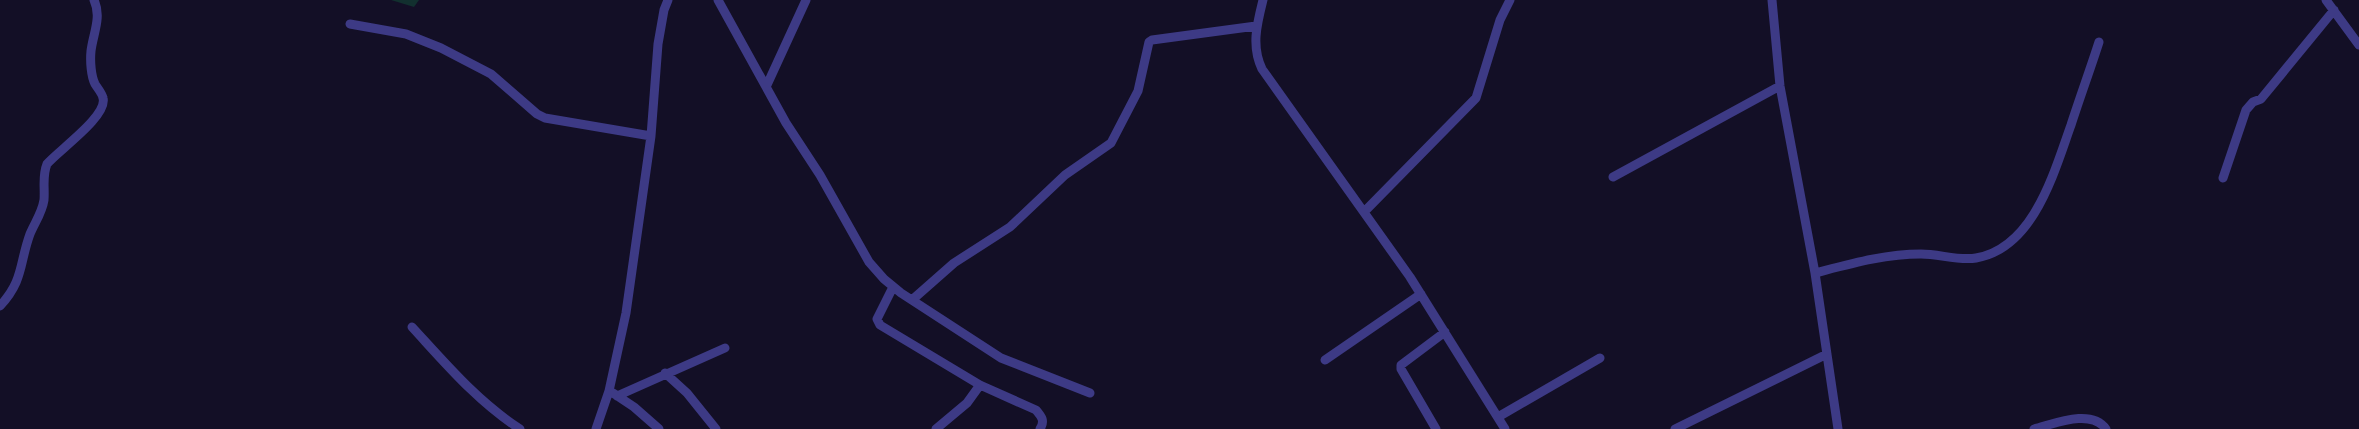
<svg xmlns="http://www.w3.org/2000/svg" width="2359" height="429" font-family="'Sofia Sans Condensed',sans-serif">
	<rect width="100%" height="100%" fill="#130f26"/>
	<path fill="#12302f" d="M391 0H419L414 7Z"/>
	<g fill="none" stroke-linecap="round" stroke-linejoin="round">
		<path stroke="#3d3a85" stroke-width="9" d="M718 0 786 123 820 175 869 262 884 279 901 293 1001 358 1090 393
			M1263 0C1257 24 1251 46 1262 69L1410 277 1505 429
			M1772 0 1780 86 1815 273 1838 429
			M2326 0 2359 45
			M350 24 406 34 441 48 491 74 537 114 545 118 651 136
			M766 87 806 0
			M1613 177 1780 86
			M2223 178 2246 110 2253 102 2261 99 2334 10
			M1364 212 1476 98 1500 20 1510 0
			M1815 273C1850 264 1885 254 1921 254 1939 254 1959 261 1976 258 2034 248 2054 172 2071 125 2080 97 2090 70 2099 42
			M893 287 877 319 880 325 980 385 1036 410C1042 417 1045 421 1040 429
			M912 300 954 263 1010 227 1065 175 1111 143 1138 91 1149 42 1152 40 1256 26
			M0 306C24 280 19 264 30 234 35 222 42 213 44 200 45 187 42 176 47 164 59 150 108 116 103 98 102 93 98 89 95 84 91 76 90 61 91 51 93 34 102 17 94 0
			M412 327C446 364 478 402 520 429
			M1325 360 1421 294
			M665 373 687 393 716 429
			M613 393 634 407 659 429
			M617 396 725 348
			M1498 417 1600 358
			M596 429 609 391 626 313 651 136 658 44 664 10 668 0
			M936 429 967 403 980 385
			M1436 429 1401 369V365L1445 332
			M1675 429 1827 354
			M2034 429C2054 424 2091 408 2106 429"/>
	</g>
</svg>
